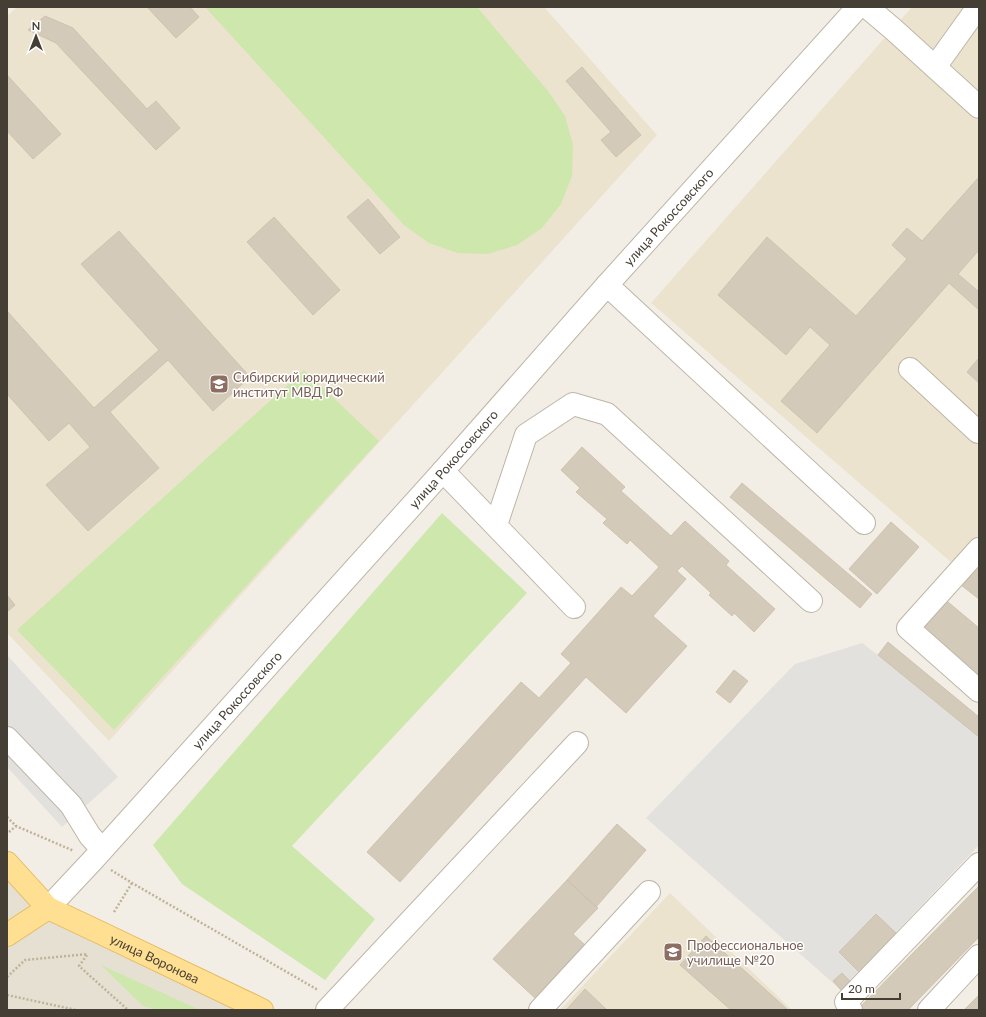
<svg xmlns="http://www.w3.org/2000/svg" width="986" height="1017" font-family="Lato,sans-serif">
	<rect width="100%" height="100%" fill="#f2eee5"/>
	<path fill="#e6e0d3" d="M7 863 48 908 262 1010H7Z"/>
	<path fill="#ece3ce" d="M17 7H544L657 135 109 741 7 633V16Z
		M912 7H979V535L952 563 651 303Z
		M670 893 792 1010H560Z"/>
	<path fill="#cde7ad" d="M205 7H477L548 91 565 116 573 145 572 176 561 204 542 228 517 245 488 254 458 253 429 243 404 225Z
		M304 370 379 441 114 730 17 630Z
		M442 513 527 593 292 846 375 919 325 980 182 884 153 845Z
		M101 965 200 1010H158L143 1006Z"/>
	<path fill="#e3e1dd" d="M862 643 878 655 979 737V845L841 990 646 818 795 664Z
		M7 655 118 777 62 827 7 767Z"/>
	<path fill="#d4caba" stroke="#cfc2ad" d="M147 7H190L199 17 176 38Z
		M45 16 73 28 147 109 156 101 180 128 156 150 56 43 28 30Z
		M582 67 641 135 616 157 601 140 611 132 566 81Z
		M7 75 61 134 33 159 7 131Z
		M979 177V250L958 274 979 292V310L949 283 817 433 781 401 830 345 810 327 786 355 718 295 767 237 856 316 907 259 892 245 907 228 922 241Z
		M368 199 400 237 380 254 347 217Z
		M274 217 340 290 313 315 247 242Z
		M119 231 250 377 213 411 168 360 110 412 159 468 88 531 46 485 90 447 69 423 49 441 7 394V311L94 408 159 350 81 264Z
		M979 358V383L967 372Z
		M582 447 625 487 621 491 671 536 685 521 729 561 726 565 775 609 754 632 734 613 732 616 709 595 711 593 682 566 677 571 686 579 653 616 687 646 626 713 586 677 400 882 367 852 521 682 539 698 571 663 561 654 621 587 632 596 659 567 630 540 627 544 603 523 607 519 576 492 580 488 561 470Z
		M742 483 872 594 860 608 730 497Z
		M891 522 919 547 877 594 849 569Z
		M979 564V599L961 585Z
		M7 595 15 605 7 612Z
		M942 597 979 628V678L918 626Z
		M888 642 979 717V737L878 655Z
		M734 670 748 681 730 703 716 692Z
		M617 824 646 850 596 907 567 880Z
		M567 880 598 908 573 934 585 945 536 999 493 959Z
		M979 886V937L908 1010H864L860 1007Z
		M876 914 896 933 859 972 839 952Z
		M706 936 788 1010H731L680 965Z
		M842 973 850 981 841 990 833 981Z
		M585 989 607 1010H566Z
		M979 995V1010H964Z"/>
	<g fill="none" stroke-linecap="round" stroke-linejoin="round">
		<defs>
			<g id="minor">
				<path d="M867 7 893 29 979 107"/>
				<path d="M935 67 978 7"/>
				<path d="M607 285 864 523"/>
				<path d="M910 369 978 432H979"/>
				<path d="M443 471 574 607"/>
				<path d="M496 525 526 435 573 404 607 414 811 601"/>
				<path d="M979 549 908 628 979 691"/>
				<path d="M7 738 71 805 90 836 102 849"/>
				<path id="s1" d="M48 908 93 860 443 471 607 285 858 7"/>
				<path d="M327 1010 577 743"/>
				<path d="M540 1010 649 892"/>
				<path d="M851 1010 846 1002 979 864"/>
				<path d="M929 1010 979 956"/>
			</g>
			<g id="major">
				<path id="s2" d="M7 863 48 908 101 933 262 1010"/>
				<path d="M7 935 48 908"/>
			</g>
		</defs>
		<use href="#minor" stroke="#beb6a7" stroke-width="24"/>
		<use href="#major" stroke="#e4bc61" stroke-width="24"/>
		<path stroke="#c0b298" stroke-width="2.5" stroke-dasharray="2 2" stroke-linecap="butt" d="M7 817 16 826 74 851
			M9 832 16 826
			M111 870 132 883 318 990
			M114 912 132 883
			M87 955 79 966 128 1010
			M7 977 25 960 88 954
			M7 995 76 1010"/>
		<use href="#minor" stroke="#fff" stroke-width="22"/>
		<use href="#major" stroke="#ffdf91" stroke-width="22"/>
	</g>
	<defs>
		<symbol id="university-square" viewBox="-11 -11 22 22"><rect x="-9" y="-9" width="18" height="18" rx="4" fill="#8d6e63" stroke="#fff"/><path d="M0-5L7-2L0 1L-7-2ZM-4 1L0 2.5L4 1V4Q0 6-4 4Z" fill="#fff"/></symbol>
	</defs>
	<g fill-rule="evenodd">
		<use href="#university-square" x="208" y="373" width="22" height="22"/>
		<use href="#university-square" x="662" y="941" width="22" height="22"/>
	</g>
	<g text-anchor="middle" dominant-baseline="central" stroke-width="3" stroke-linejoin="round" paint-order="stroke">
		<g font-size="13" fill="#453e34" stroke="#fff">
			<text stroke="none"><textPath href="#s1" startOffset="929">улица Рокоссовского</textPath></text>
			<text stroke="none"><textPath href="#s1" startOffset="605">улица Рокоссовского</textPath></text>
			<text stroke="none"><textPath href="#s1" startOffset="281">улица Рокоссовского</textPath></text>
			<text stroke="none"><textPath href="#s2" startOffset="179">улица Воронова</textPath></text>
		</g>
		<g font-size="13" fill="#785e54" stroke="#fff" text-anchor="start">
			<text x="233" y="377">Сибирский юридический<tspan x="233" dy="15">институт МВД РФ</tspan></text>
			<text x="687" y="945">Профессиональное<tspan x="687" dy="15">училище №20</tspan></text>
		</g>
	</g>
	<rect width="986" height="1017" fill="none" stroke="#453e34" stroke-width="16"/>
	<g transform="translate(36 36)" stroke="#ffffff" stroke-width="3" paint-order="stroke">
	<path d="M0-3L7 15L0 10L-7 15Z" fill="#453e34"/>
	<text y="-6" font-size="11" font-weight="bold" text-anchor="middle" fill="#453e34">N</text>
	</g>
	<path d="M842 993v6h58v-6" fill="none" stroke="#453e34" stroke-width="2"/>
	<text x="848" y="993" font-size="12" fill="#453e34" stroke="#ffffff" stroke-width="3" paint-order="stroke">20 m</text>
</svg>
